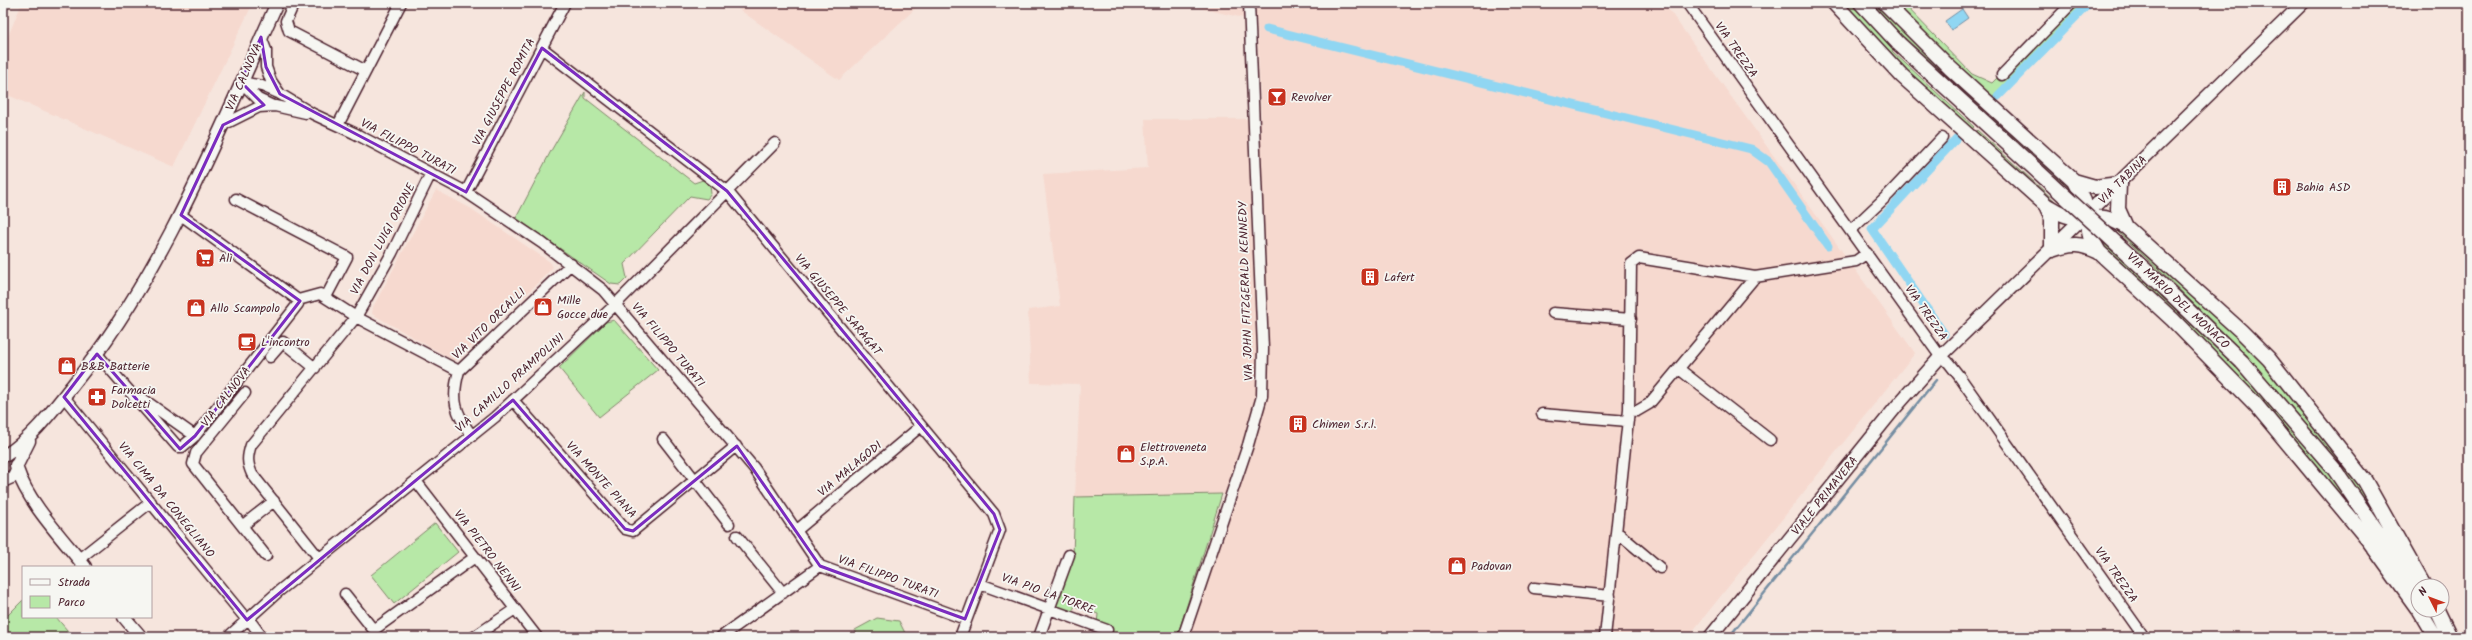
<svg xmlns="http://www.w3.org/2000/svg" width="2472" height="640" font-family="Kalam,sans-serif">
	<rect width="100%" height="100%" fill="#f6e5dd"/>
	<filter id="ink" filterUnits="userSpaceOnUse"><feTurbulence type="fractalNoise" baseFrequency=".025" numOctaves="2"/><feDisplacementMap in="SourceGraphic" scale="8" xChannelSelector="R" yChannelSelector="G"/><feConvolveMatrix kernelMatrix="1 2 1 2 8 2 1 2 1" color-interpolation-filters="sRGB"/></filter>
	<g filter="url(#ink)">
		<path fill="#f6d9cf" d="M22 3H253L174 167 3 93V48Z
			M730 3H921L839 80Z
			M1177 3H1664L1915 353 1688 637H1189L1237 497 1222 494 1075 497 1080 384 1031 383 1028 310 1060 306 1043 174 1148 168 1145 119H1261L1257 21Z
			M436 190 470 208 550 262 553 267 525 296 520 293 515 295 475 335 474 344 455 361 372 314 373 307Z"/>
		<path fill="#b7e8a7" stroke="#808469" d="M1840 3H1851L1893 48 1892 51 1974 127 1970 131 1923 88Z
			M1869 3H1880L1990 110 1987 113 1904 37 1903 38Z
			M1892 3H1903L1972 74 1992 83 2072 3H2085L1990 99Z
			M585 92V98L694 183 703 180 710 185 711 194 707 199 690 196 624 264 627 278 620 285 611 284 516 218 552 149Z
			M1993 113 2049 163 2079 197 1990 116Z
			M1977 130 2067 212 1973 134Z
			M2107 222 2113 223 2249 342 2346 460 2386 532C2310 414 2210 316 2107 222Z
			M2099 239 2234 363 2340 486 2376 539 2106 250Z
			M614 320 658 370 599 417 559 368 606 322Z
			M1222 494 1177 637H1109L1112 628 1097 624 1098 614 1075 606 1072 612 1054 607 1073 556 1075 497Z
			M435 523 458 552 394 604 371 575Z
			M23 600V617H56L73 637H3V620Z
			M877 618 899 621 907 637H858L855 630Z"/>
		<path fill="#90d6f2" stroke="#748da2" d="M1962 9 1968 18 1951 30 1945 21Z"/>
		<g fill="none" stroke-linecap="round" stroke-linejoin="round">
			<path stroke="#748da2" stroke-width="2.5" d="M1729 637 1936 380"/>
			<path stroke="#90d6f2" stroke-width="9" d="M1267 29 1751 149 1769 162 1828 246
				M1998 96 2089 3
				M1944 334 1872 229 1957 138"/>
			<defs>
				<path id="minor" d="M294 3 286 21 289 31 366 71
					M1687 3 1937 352 1948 362 1959 376 2144 637
					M261 37 266 50V67L271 81 280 94 313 114 354 133 466 192 542 243 603 290 754 468 820 566 965 619
					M542 48 727 191 994 514 1000 530 960 637
					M2002 75 2072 3
					M241 82 258 99 273 106
					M242 82 262 86 278 93
					M223 125 259 107 275 106 306 113
					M338 125 401 3
					M466 192 565 3
					M236 199 347 257 326 297
					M1851 230 1889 194 1942 138
					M298 300 320 294 356 317 459 371
					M1553 313 1631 319
					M97 354 178 447H182L195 436 298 304V300L181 215
					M270 357 283 342 315 368
					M1679 369 1770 440
					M245 393 196 453 193 464 266 556
					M64 397 247 620
					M143 399 195 436
					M513 400 625 529 633 531 736 446
					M1629 410 1637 411 1649 404 1755 277
					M1542 414 1628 421
					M472 436C455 413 451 399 459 371L571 264
					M663 439 729 524
					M416 481 537 637
					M242 526 274 501
					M796 531 921 426
					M1617 532 1660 568
					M737 536 783 593
					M319 558 252 474C247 463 247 457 251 445L356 317 392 253 431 173
					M79 559 151 502
					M980 584 1107 630
					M1534 588 1610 596
					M345 594 372 628 375 629 475 557
					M248 618 262 637
					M228 637 279 591 495 417 616 304 775 143
					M474 637 515 609
					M721 637 820 566
					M1039 637 1069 555
					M1183 637 1248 445 1262 396 1263 349 1249 3
					M1605 637 1629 410 1631 264 1639 258 1755 277 1856 261 1867 253"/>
				<path id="major" d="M6 455C33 437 52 411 72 386 164 272 217 136 277 3
					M17 465 29 441
					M17 469C28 503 63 539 85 567
					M3 481 14 476 17 469 16 465
					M124 617 141 637
					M1710 637 1896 407 1941 356 2303 3"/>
				<path id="highway" d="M1834 3 1902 76 2046 205 2052 219V250
					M1861 3 1899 44
					M1885 3 1950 68 2074 181 2084 201 2090 236 2099 252 2173 320 2256 405 2369 541 2418 609
					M2074 181 2095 187 2119 184 2118 209 2126 227
					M2046 205C2053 209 2060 214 2068 216 2092 222 2098 210 2126 227L2241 331 2269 359 2365 481 2424 586
					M2052 250C2072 243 2080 243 2099 252
					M2242 362 2335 470 2414 585
					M2419 610 2435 637
					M2437 610 2450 637"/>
			</defs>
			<use href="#minor" stroke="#4a1f2b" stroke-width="13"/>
			<use href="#major" stroke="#4a1f2b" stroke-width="15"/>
			<use href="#highway" stroke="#4a1f2b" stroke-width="17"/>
			<use href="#minor" stroke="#f6f6f2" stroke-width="10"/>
			<use href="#major" stroke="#f6f6f2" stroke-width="12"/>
			<use href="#highway" stroke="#f6f6f2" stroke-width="14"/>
			<defs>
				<path id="highway-bridge" d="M1899 44 2167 290 2242 362"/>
			</defs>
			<use href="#highway-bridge" stroke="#4a1f2b" stroke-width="17" stroke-linecap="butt"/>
			<use href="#highway-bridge" stroke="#f6f6f2" stroke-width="14"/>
		</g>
	</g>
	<path fill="none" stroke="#7b2cbf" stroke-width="3" stroke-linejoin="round" d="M261 37 266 67 280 94 466 192 542 48 727 191 994 514 1000 530 965 619 820 566 737 446 633 531 625 529 513 400 247 620 64 397 97 354 180 449 195 436 300 301 181 215 223 125 264 105 241 82Z"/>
	<defs>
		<symbol id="bar-square" viewBox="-11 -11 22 22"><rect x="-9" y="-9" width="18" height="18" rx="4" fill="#c8321e" stroke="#f6f6f2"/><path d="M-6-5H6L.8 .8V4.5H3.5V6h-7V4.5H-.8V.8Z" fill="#fff"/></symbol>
		<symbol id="building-square" viewBox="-11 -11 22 22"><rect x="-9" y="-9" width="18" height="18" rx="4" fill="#c8321e" stroke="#f6f6f2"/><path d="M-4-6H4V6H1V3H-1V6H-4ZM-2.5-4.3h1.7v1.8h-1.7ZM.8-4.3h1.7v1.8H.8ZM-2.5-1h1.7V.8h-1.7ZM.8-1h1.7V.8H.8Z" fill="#fff"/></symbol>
		<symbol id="supermarket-square" viewBox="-11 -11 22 22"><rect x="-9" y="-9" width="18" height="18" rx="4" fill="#c8321e" stroke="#f6f6f2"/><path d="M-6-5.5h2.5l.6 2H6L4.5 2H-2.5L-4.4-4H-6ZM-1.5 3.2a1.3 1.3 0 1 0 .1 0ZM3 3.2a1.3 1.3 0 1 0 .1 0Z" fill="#fff"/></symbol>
		<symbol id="shop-square" viewBox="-11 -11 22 22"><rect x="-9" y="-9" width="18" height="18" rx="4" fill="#c8321e" stroke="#f6f6f2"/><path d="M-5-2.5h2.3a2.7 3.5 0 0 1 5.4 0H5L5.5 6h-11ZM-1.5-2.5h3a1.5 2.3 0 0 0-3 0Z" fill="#fff"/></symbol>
		<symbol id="cafe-square" viewBox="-11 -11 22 22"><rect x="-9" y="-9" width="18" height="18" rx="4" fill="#c8321e" stroke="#f6f6f2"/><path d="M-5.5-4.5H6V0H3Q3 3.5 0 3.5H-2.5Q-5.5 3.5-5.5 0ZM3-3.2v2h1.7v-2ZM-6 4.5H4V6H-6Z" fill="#fff"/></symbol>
		<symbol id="pharmacy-square" viewBox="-11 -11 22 22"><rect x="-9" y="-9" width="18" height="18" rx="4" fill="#c8321e" stroke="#f6f6f2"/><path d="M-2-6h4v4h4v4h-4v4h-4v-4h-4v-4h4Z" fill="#fff"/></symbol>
	</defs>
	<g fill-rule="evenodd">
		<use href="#bar-square" x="1266" y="86" width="22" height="22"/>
		<use href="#building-square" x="2271" y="176" width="22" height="22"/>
		<use href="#supermarket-square" x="194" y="247" width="22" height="22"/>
		<use href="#building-square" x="1359" y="266" width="22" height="22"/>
		<use href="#shop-square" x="532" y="296" width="22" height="22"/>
		<use href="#shop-square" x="185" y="297" width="22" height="22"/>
		<use href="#cafe-square" x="236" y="331" width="22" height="22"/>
		<use href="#shop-square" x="56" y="355" width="22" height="22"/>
		<use href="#pharmacy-square" x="86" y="386" width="22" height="22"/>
		<use href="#building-square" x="1287" y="413" width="22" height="22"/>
		<use href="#shop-square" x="1115" y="443" width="22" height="22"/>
		<use href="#shop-square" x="1446" y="555" width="22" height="22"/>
	</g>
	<g text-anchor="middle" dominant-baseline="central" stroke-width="3.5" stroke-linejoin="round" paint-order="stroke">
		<g font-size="12" fill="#4a1f2b" stroke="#f6f6f2">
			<text transform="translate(1736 50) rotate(55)">VIA TREZZA</text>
			<text transform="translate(244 77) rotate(-66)">VIA CALNOVA</text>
			<text transform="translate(504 92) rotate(-62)">VIA GIUSEPPE ROMITA</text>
			<text transform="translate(408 147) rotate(28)">VIA FILIPPO TURATI</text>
			<text transform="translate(2123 180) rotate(-45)">VIA TABINA</text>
			<text transform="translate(383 239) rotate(-62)">VIA DON LUIGI ORIONE</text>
			<text transform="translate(1246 291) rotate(-92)">VIA JOHN FITZGERALD KENNEDY</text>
			<text transform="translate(2178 301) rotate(43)">VIA MARIO DEL MONACO</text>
			<text transform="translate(838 305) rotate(50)">VIA GIUSEPPE SARAGAT</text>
			<text transform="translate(1926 313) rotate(55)">VIA TREZZA</text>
			<text transform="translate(489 324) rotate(-44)">VIA VITO ORCALLI</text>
			<text transform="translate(668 345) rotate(50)">VIA FILIPPO TURATI</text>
			<text transform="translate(510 383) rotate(-42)">VIA CAMILLO PRAMPOLINI</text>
			<text transform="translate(226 397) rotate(-52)">VIA CALNOVA</text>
			<text transform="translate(850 469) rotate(-40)">VIA MALAGODI</text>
			<text transform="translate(601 480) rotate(48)">VIA MONTE PIANA</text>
			<text transform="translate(1825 496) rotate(-51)">VIALE PRIMAVERA</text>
			<text transform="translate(166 500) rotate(51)">VIA CIMA DA CONEGLIANO</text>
			<text transform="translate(487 551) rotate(52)">VIA PIETRO NENNI</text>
			<text transform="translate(2116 575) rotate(55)">VIA TREZZA</text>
			<text transform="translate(888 577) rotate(20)">VIA FILIPPO TURATI</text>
			<text transform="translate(1048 594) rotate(20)">VIA PIO LA TORRE</text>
		</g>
		<g font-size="12" fill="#4a1f2b" stroke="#f6f6f2" text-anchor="start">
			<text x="1291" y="97">Revolver</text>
			<text x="2296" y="187">Bahia ASD</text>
			<text x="219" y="258">Alì</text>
			<text x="1384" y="277">Lafert</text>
			<text x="557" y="300">Mille<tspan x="557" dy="14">Gocce due</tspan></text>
			<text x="210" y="308">Allo Scampolo</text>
			<text x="261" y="342">L'incontro</text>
			<text x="81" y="366">B&amp;B Batterie</text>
			<text x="111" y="390">Farmacia<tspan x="111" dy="14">Dolcetti</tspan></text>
			<text x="1312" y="424">Chimen S.r.l.</text>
			<text x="1140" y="447">Elettroveneta<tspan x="1140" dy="14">S.p.A.</tspan></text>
			<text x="1471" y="566">Padovan</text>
		</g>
	</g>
	<rect width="2472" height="640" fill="none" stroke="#f6f6f2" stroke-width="16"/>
	<rect x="8" y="8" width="2456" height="624" fill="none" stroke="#4a1f2b" stroke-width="1.5" filter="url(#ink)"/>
	<rect x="22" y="566" width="130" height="52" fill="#f6f6f2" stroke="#b1a0a2"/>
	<rect x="30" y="579" width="20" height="6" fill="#f6f6f2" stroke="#b1a0a2"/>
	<text x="58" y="586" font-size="12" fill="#4a1f2b">Strada</text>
	<rect x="30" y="596" width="20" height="12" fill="#b7e8a7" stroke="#b1a0a2"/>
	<text x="58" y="606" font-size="12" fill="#4a1f2b">Parco</text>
	<g transform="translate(2430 598) rotate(312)"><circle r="19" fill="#f6f6f2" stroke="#b1a0a2"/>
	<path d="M0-3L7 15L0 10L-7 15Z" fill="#c8321e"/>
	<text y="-6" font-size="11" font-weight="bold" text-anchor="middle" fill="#4a1f2b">N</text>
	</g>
</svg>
